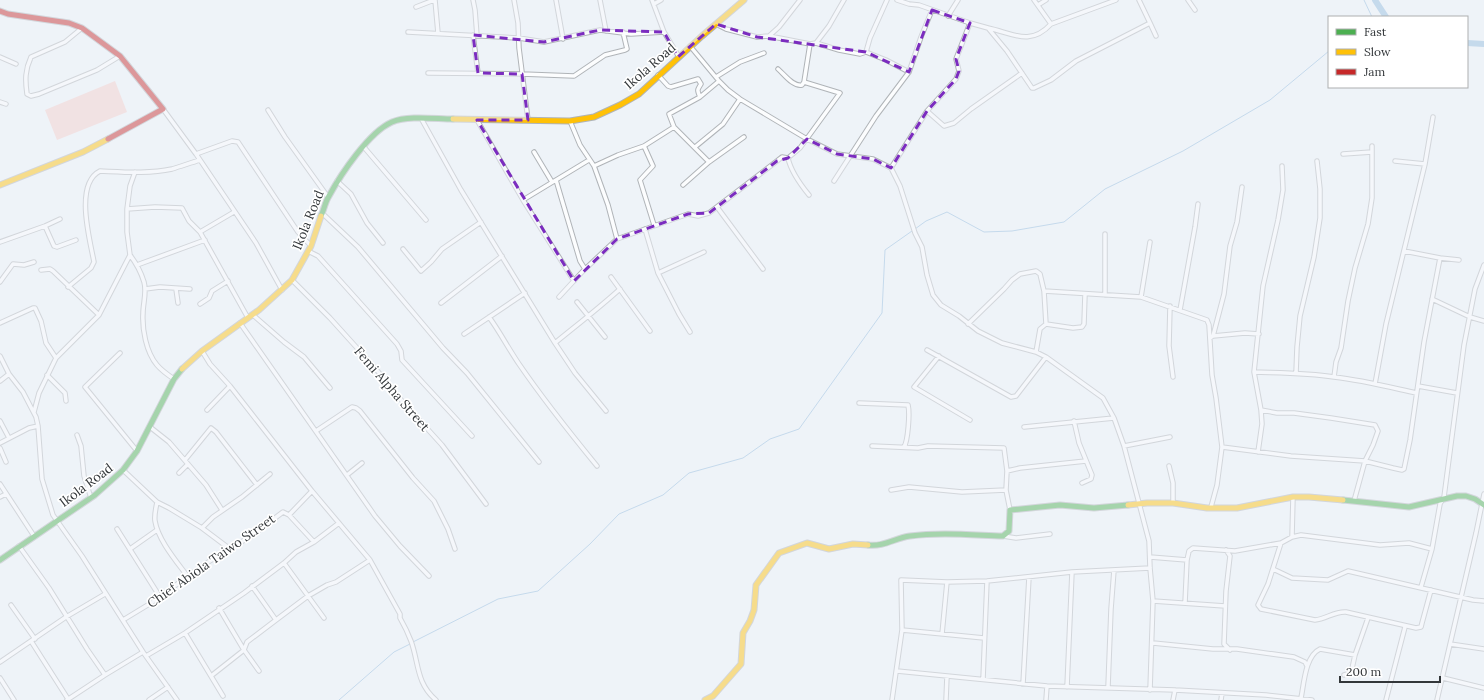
<svg xmlns="http://www.w3.org/2000/svg" width="1484" height="700" font-family="Lora,serif">
	<rect width="100%" height="100%" fill="#eef3f8"/>
	<path fill="#f4ceca" d="M115 81 127 112 57 140 45 110Z"/>
	<g fill="none" stroke-linecap="round" stroke-linejoin="round">
		<path stroke="#92bcde" stroke-width="1" d="M1364 0 1372 17
			M915 229 926 221 947 212 984 232 1012 231 1064 222 1105 189 1183 151 1270 100 1329 51
			M413 642 498 599 538 591 590 544 619 514 663 495 689 473 743 458 770 439 799 429 882 313 885 250 912 231
			M339 700 394 652 410 644"/>
		<path stroke="#92bcde" stroke-width="6" d="M1375 0 1386 17
			M1467 43 1484 44"/>
		<defs>
			<path id="street" d="M435 0 438 33
				M473 0 475 10 477 36
				M514 0 518 23 519 48 528 120
				M556 0 563 39
				M600 0 606 31
				M652 0 664 32 679 57
				M897 0 909 4 919 5 970 23 988 28 1007 51 1032 88H1034L1051 80 1076 61 1150 23 1139 0
				M1034 0 1051 24
				M1188 0 1195 10
				M654 4 661 0
				M1038 5 1046 0
				M416 7 434 0
				M948 16 958 0
				M1150 23 1156 36
				M716 24 726 29 757 37 769 36 810 44 816 43 829 26 844 0
				M82 28 65 42 31 57C25 70 25 80 27 94L31 96 39 94 97 70 120 56
				M988 28C1012 33 1030 47 1051 24L1116 0
				M408 32 519 38 544 42 600 30 631 34 664 32
				M473 35 478 73
				M769 36 779 27 800 0
				M816 43 839 50 860 54 866 52 886 60 909 72
				M690 46 719 81 728 90 740 99 807 139 837 154 873 159 891 168 900 186 915 233 922 247 927 275 933 295 941 305 959 316 978 331 1002 343 1036 352 1046 357 1103 398 1114 418 1124 446 1149 541 1150 568 1153 601 1150 690
				M866 52 870 38 887 0
				M0 57 16 64
				M778 69C784 74 793 87 802 85L804 82 810 44
				M428 73 522 74 574 76 605 55 625 50 627 49 623 32
				M658 75 668 86 671 87 698 79 701 84C697 90 697 90 700 97
				M716 77 740 62 764 53
				M0 102 6 104
				M163 109 196 154 256 243 282 290
				M268 110 285 137 328 197
				M927 111 944 126 954 123 971 109 1022 73
				M422 120 461 190 555 343 575 373 606 411
				M477 120 523 200 574 281
				M570 121 580 145 594 166 608 205 617 239
				M363 146 426 220
				M644 146 653 166 640 180 654 225
				M695 147 723 124 740 99
				M534 152 552 182
				M196 154 232 141 238 142 298 232 311 246
				M1343 154 1372 152
				M788 158C791 172 800 184 809 195
				M1395 161 1425 164
				M709 162 674 127 669 114 700 97 719 81
				M594 166 618 155 644 146 674 127
				M891 168 927 111 956 79 959 71 956 59 970 23
				M556 180 580 261 585 269
				M337 181 351 194 367 223 383 243
				M834 181 876 116 909 72 921 37 932 10
				M683 185 709 162 744 137
				M523 200 589 160
				M717 207 763 269
				M127 209 155 207 182 208 189 221 200 232 248 318
				M322 213 358 247 443 348 467 373 539 462
				M45 226 54 246 57 247 76 240
				M645 229 658 273 679 314 690 332
				M200 232 234 212
				M0 242 45 226 60 219
				M403 249 421 271 431 262 442 249 481 222
				M308 251 318 256 397 344 401 351 402 360 472 436
				M130 255C136 263 141 272 144 282 147 292 143 303 143 313 142 329 146 352 157 365 162 371 168 375 174 379
				M1440 258 1459 260
				M137 265 205 240
				M41 270 50 269 53 271 99 315
				M658 273 704 252
				M611 277 650 331
				M292 280 330 318 376 369 394 392 442 445 486 504
				M0 282 13 264 24 265 34 262
				M68 287 91 268 94 262C90 240 74 184 100 171 124 172 149 174 172 169 181 166 191 163 200 160
				M145 289 160 287 190 289
				M176 289 178 303
				M1105 295V234
				M559 297 583 271 617 239 688 214 698 216 709 213 777 161 782 157 788 158 800 148 840 93 804 82
				M1141 297 1150 242
				M1432 299 1470 317 1484 321
				M577 302 605 337
				M441 303 502 256
				M200 304 209 298 212 291 228 281
				M1170 306 1169 346 1173 377
				M1180 310 1195 227 1198 204
				M253 315 284 342 304 357 330 388
				M489 317C500 332 508 348 519 364 543 399 570 433 597 466
				M0 323 33 308H35L41 321 46 343 56 358 39 393 34 412
				M240 323 375 516 400 546 429 576
				M968 324 1004 289 1012 280 1020 274 1036 271 1040 274 1044 291 1141 297 1207 320 1209 325 1212 375 1216 398 1222 447 1217 485 1211 507
				M1046 324 1073 328 1082 327 1084 324 1085 294
				M464 334 525 293
				M1213 336 1245 333 1259 334
				M1210 338 1213 336 1224 294 1230 246 1237 222 1242 187
				M555 343C577 325 599 308 620 289
				M927 350 1011 397 1016 396 1046 357
				M202 351 210 364 230 386 312 491 370 560 400 614V618C404 625 408 633 411 641 419 663 416 683 436 700
				M1036 352 1040 329 1046 324 1044 291
				M120 353 85 387 137 451
				M0 356 9 374 23 392 36 417 38 426 42 479 53 515 82 556 143 652 177 700
				M939 356 914 387 970 420
				M56 358 99 315 130 255 127 232V209L130 186 135 172
				M1254 372C1281 373 1308 373 1334 377 1362 380 1389 387 1416 393
				M1296 373 1297 347 1300 316 1314 257 1320 218V189L1317 161
				M47 375 65 393 66 401
				M1334 377 1336 362 1341 348 1348 301 1355 268 1368 224 1372 198V146
				M0 381 9 374
				M1375 384 1386 324 1425 164 1433 117
				M1418 386 1457 393
				M859 403 908 405C910 413 908 441 904 447
				M207 410 230 386
				M1261 410 1277 413H1294L1331 418 1375 425 1378 431 1373 445 1365 461 1354 501
				M0 421 9 438
				M1074 421 1079 443 1092 475 1091 479 1082 483
				M150 427 169 442 206 485 222 510
				M1024 427 1114 418
				M316 431 352 407 356 408 360 411 413 478 434 501 448 529 455 549
				M77 435 81 446 84 476 91 498
				M0 443 29 428 38 426
				M872 446 918 448 928 446 1004 448 1007 471 1006 490 1010 510
				M1124 446 1170 437
				M1222 447 1291 456 1365 461 1393 468 1402 470 1404 469 1410 440 1424 342 1440 258 1404 251
				M0 448 6 462
				M1258 452 1262 424 1261 410 1254 372 1263 286 1278 220 1283 190 1282 166
				M185 460 211 428 216 432 257 485
				M1169 466 1173 483V503
				M123 470 157 502 169 508 202 528 230 549
				M1007 471 1020 468 1086 461
				M179 473 188 464
				M347 475 362 463
				M0 484 34 536
				M891 490 909 487 962 492 1006 490
				M0 497 6 494
				M157 502C156 508 154 515 155 521 158 540 177 562 188 577
				M289 515 312 491
				M202 528 213 517 242 497 270 474
				M117 529 160 597
				M1003 536 1016 538 1050 534
				M1292 537 1293 497
				M1281 543 1268 584 1258 605 1261 609 1315 620C1326 619 1335 611 1346 612L1416 628 1421 627 1422 623 1431 590
				M19 546 49 588 87 649 105 675
				M130 549 157 530
				M1226 550 1230 556 1226 591 1224 644 1230 650
				M1150 557 1187 560
				M284 563 324 618
				M1273 569 1292 578 1328 580 1348 571 1473 600 1484 601
				M252 586 276 620
				M1421 587 1432 549 1440 504 1444 497 1464 345 1475 289 1484 265
				M1153 601 1225 606
				M1185 603 1187 560 1189 551 1193 548 1235 551 1281 543 1292 537 1301 535 1380 545 1409 543 1432 549
				M11 605 35 639
				M219 608 244 650 259 671
				M123 620 151 603 205 564 251 536 283 512 289 515 314 542
				M902 630 984 638
				M185 633 223 696
				M942 634 947 582
				M31 641 68 699
				M1153 643 1213 649H1237L1294 657 1305 662 1307 666
				M1450 644 1484 649
				M146 656 185 633 244 593 284 563 296 552 314 542 339 523
				M0 662 66 617 105 594
				M897 671 1047 686 1175 690 1266 695 1312 700
				M1344 675 1351 673 1355 655 1368 618
				M211 676 244 650 247 642 276 620 308 596 327 585 336 582 370 560
				M0 678 14 700
				M1443 678 1484 688
				M983 679 987 581
				M1023 684 1029 577
				M1067 687 1072 572
				M1108 687 1111 609 1114 570
				M1301 698C1304 684 1305 656 1320 649L1355 655
				M67 700 105 675 143 652
				M149 700 168 687
				M892 700 902 630 901 580 947 582 987 581 1072 572 1150 568
				M946 700 947 676
				M1046 700 1047 686
				M1173 700 1175 690
				M1221 700 1222 693
				M1386 700 1405 627
				M1437 700 1476 533 1484 494"/>
			<path id="fast" d="M321 216C324 210 325 202 329 196 341 174 369 132 392 122 408 115 436 119 453 119
				M1343 500 1409 507 1457 496H1466L1475 499 1484 505
				M868 545C884 547 895 538 910 536 940 532 972 535 1003 536L1009 531 1010 510 1060 505 1094 508 1128 505
				M0 560 95 495 123 470 137 451 174 379 182 369"/>
			<path id="slow" d="M453 119 570 121 594 117 620 105 639 94 702 36 744 0
				M0 185 83 152 108 139
				M182 369 202 351 259 310 292 280 311 246 321 216
				M1128 505 1147 503H1173L1207 508H1237L1293 497H1309L1343 500
				M705 700 713 696 741 664 743 633 750 621 754 610 756 585 779 553 807 543 829 549 853 544 868 545"/>
			<path id="jam" d="M0 11 8 14 69 23 82 28 120 56 163 109 108 139"/>
		</defs>
		<use href="#street" stroke="#b0b4b8" stroke-width="5.5"/>
		<use href="#fast" stroke="#b0b4b8" stroke-width="7"/>
		<use href="#slow" stroke="#b0b4b8" stroke-width="7"/>
		<use href="#jam" stroke="#b0b4b8" stroke-width="7"/>
		<use href="#street" stroke="#fcfdfe" stroke-width="3.5"/>
		<use href="#fast" stroke="#4caf50" stroke-width="5"/>
		<use href="#slow" stroke="#ffc107" stroke-width="5"/>
		<use href="#jam" stroke="#c62828" stroke-width="5"/>
	</g>
	<path d="M0 0H1484V700H0ZM932 10 970 23 956 59 959 71 956 79 927 111 891 168 873 159 837 154 807 139 788 158 777 161 709 213 688 214 617 239 574 281 477 120H528L522 74 478 73 473 35 544 42 600 30 664 32 678 57 716 24 757 37 866 52 909 72Z" fill="#eef3f8" fill-opacity=".55" fill-rule="evenodd"/>
	<path fill="none" stroke="#7b2cbf" stroke-width="3" stroke-dasharray="8 5" stroke-linejoin="round" d="M932 10 970 23 956 59 959 71 956 79 927 111 891 168 873 159 837 154 807 139 788 158 777 161 709 213 688 214 617 239 574 281 477 120H528L522 74 478 73 473 35 544 42 600 30 664 32 678 57 716 24 757 37 866 52 909 72Z"/>
	<g text-anchor="middle" dominant-baseline="central" stroke-width="3.5" stroke-linejoin="round" paint-order="stroke">
		<g font-size="13" fill="#33373a" stroke="#fff">
			<text transform="translate(650 66) rotate(-41)">Ikola Road</text>
			<text transform="translate(308 220) rotate(-68)">Ikola Road</text>
			<text transform="translate(392 389) rotate(49)">Femi Alpha Street</text>
			<text transform="translate(86 485) rotate(-37)">Ikola Road</text>
			<text transform="translate(211 561) rotate(-35)">Chief Abiola Taiwo Street</text>
		</g>
	</g>
	<rect x="1328" y="16" width="140" height="72" fill="#ffffff" stroke="#adafb0"/>
	<rect x="1336" y="29" width="20" height="6" fill="#4caf50" stroke="#adafb0"/>
	<text x="1364" y="36" font-size="12" fill="#33373a">Fast</text>
	<rect x="1336" y="49" width="20" height="6" fill="#ffc107" stroke="#adafb0"/>
	<text x="1364" y="56" font-size="12" fill="#33373a">Slow</text>
	<rect x="1336" y="69" width="20" height="6" fill="#c62828" stroke="#adafb0"/>
	<text x="1364" y="76" font-size="12" fill="#33373a">Jam</text>
	<path d="M1340 676v6h100v-6" fill="none" stroke="#33373a" stroke-width="2"/>
	<text x="1346" y="676" font-size="12" fill="#33373a" stroke="#ffffff" stroke-width="3" paint-order="stroke">200 m</text>
</svg>
